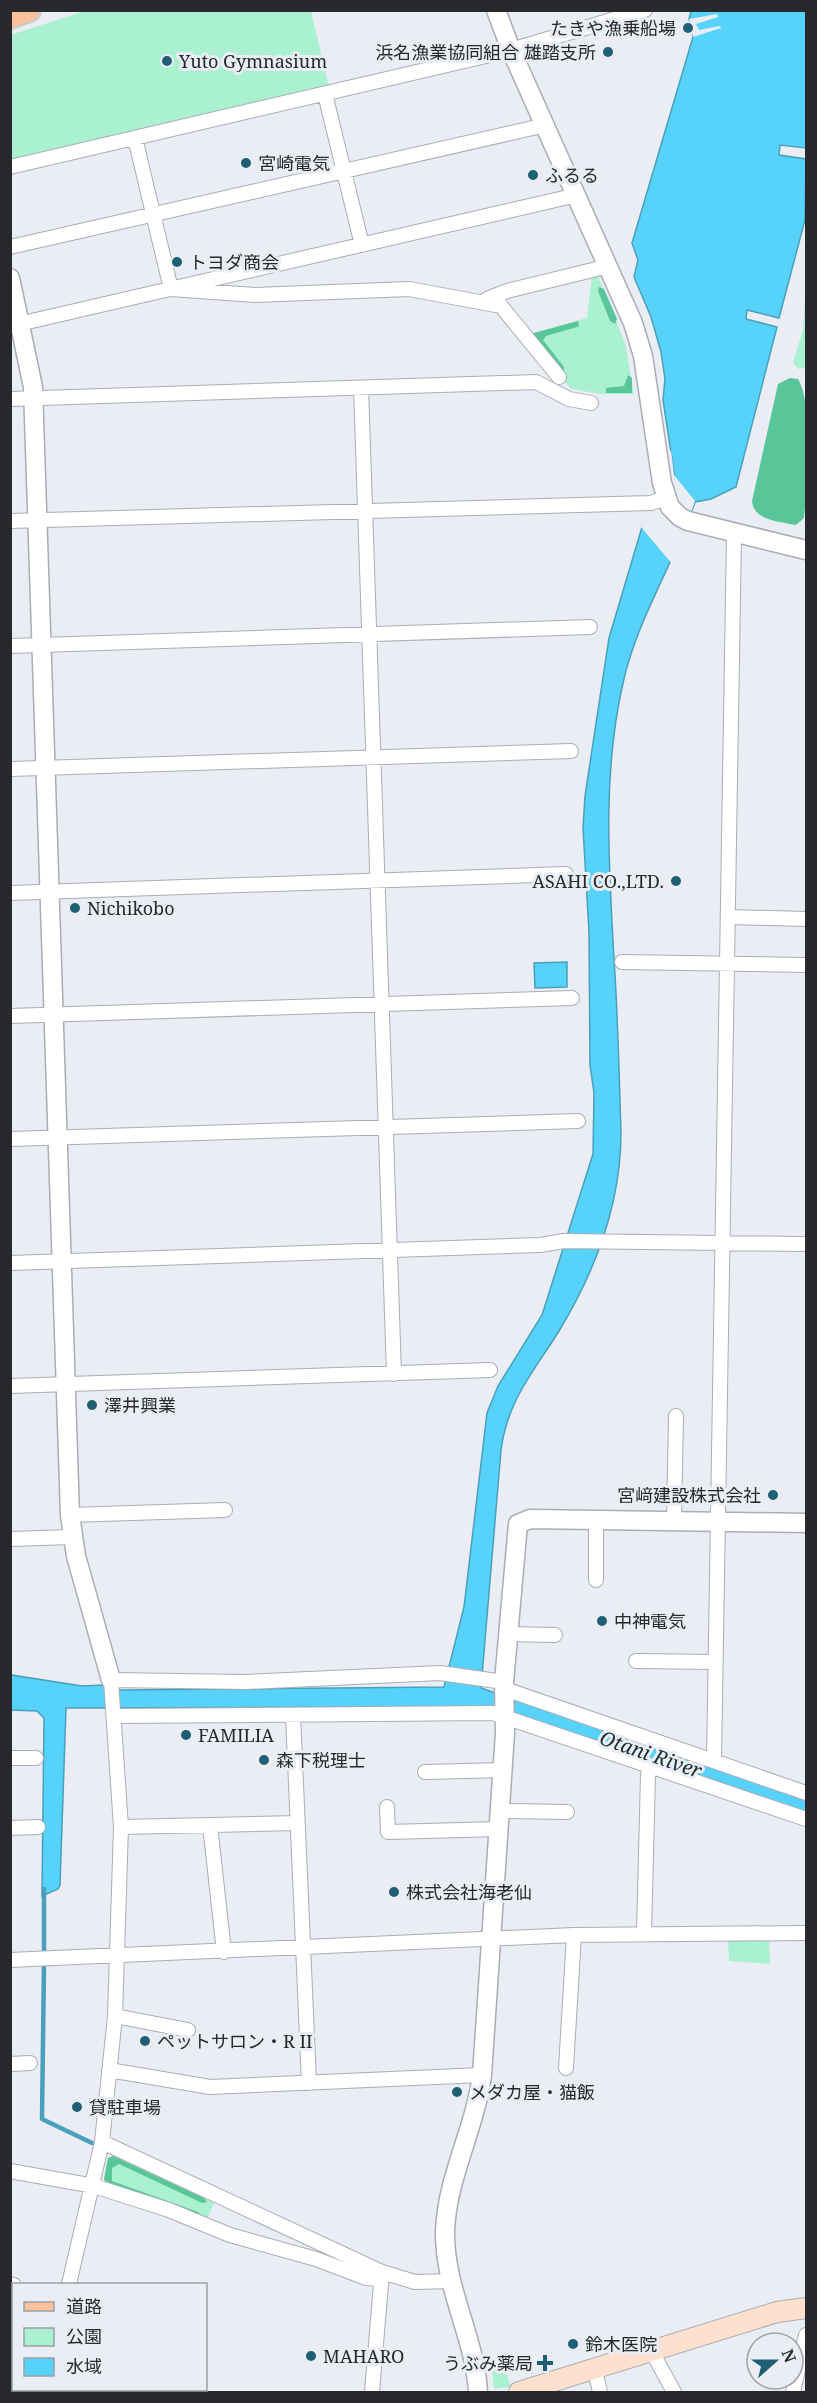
<svg xmlns="http://www.w3.org/2000/svg" width="817" height="2403" font-family="'Noto Serif','Noto Sans JP',serif">
	<rect width="100%" height="100%" fill="#eaedf4"/>
	<path fill="#a9f1d0" d="M85 11H311L329 87 11 162 10 35Z
		M597 274 625 343 634 394H601L571 389 528 334 587 318 592 275Z
		M806 285V367L798 369 793 363 803 330Z
		M728 1941H769L770 1964 729 1961Z
		M113 2156 214 2203 206 2221 104 2179 108 2158Z
		M501 2357 511 2387 494 2389 491 2360Z"/>
	<path fill="#58c699" d="M599 287 604 289 617 319 615 324 610 321 598 291Z
		M578 321 579 326 577 327 546 336 543 340 564 367V373L531 334Z
		M628 375 632 378V393H606V388L624 386Z
		M790 378 798 379C814 406 807 486 804 518L796 525C779 521 754 521 752 501L778 384Z
		M113 2156 204 2198 207 2202 202 2203 119 2164 112 2168V2181L198 2212 201 2216 108 2186 104 2179 108 2158Z"/>
	<path fill="#57d2fa" stroke="#499fbc" stroke-width="1.5" d="M691 11H806V148L780 145 779 155 806 159 805 220 779 318 747 310 746 319 777 327 736 487 711 499 695 502C674 564 637 619 623 683 602 775 609 866 614 959 618 1016 619 1074 621 1132 621 1204 596 1270 559 1331 533 1373 508 1399 501 1450L481 1688 806 1800V1814L493 1707 66 1708 60 1885 58 1889 42 1896 44 1718 37 1711 11 1710V1675L82 1686 104 1685 121 1690 444 1687 464 1607 487 1413 498 1386 542 1315 593 1154 594 1093 590 1065 589 932 583 828 585 796 609 638 642 527 675 479 663 400 665 379 661 352 651 317 634 277 638 260 632 243 693 37 689 19Z
		M567 962V987L535 988 534 963Z"/>
	<path fill="#eaedf4" d="M717 14 718 17 696 24 699 30 720 26 721 28 693 37 689 19Z
		M671 450 674 475 695 501 673 565 641 527 672 478 668 456Z"/>
	<g fill="none" stroke-linecap="round" stroke-linejoin="round">
		<path stroke="#499fbc" stroke-width="4.5" d="M44 1952V1889
			M44 1965 42 2119 92 2143"/>
		<defs>
			<path id="minor" d="M325 94 362 245
				M135 138 171 289 255 295 409 289 501 306 559 377
				M10 167 511 50 645 10
				M10 247 546 125
				M486 303 487 299 507 291 609 266
				M10 326 577 195
				M361 388 394 1374
				M10 399 536 382 569 399 591 403
				M10 521 651 503 666 498
				M10 646 590 627
				M10 769 571 751
				M10 893 566 874
				M728 917 806 919
				M622 962 806 965
				M10 1016 572 998
				M10 1139 578 1121
				M10 1263 540 1245 564 1241 806 1244
				M10 1386 490 1370
				M70 1515 225 1510
				M674 1521 676 1416
				M10 1539 71 1537
				M596 1580V1520
				M508 1634 555 1635
				M636 1661 716 1662
				M505 1689 806 1793
				M293 1715 309 2083
				M115 1716 493 1713 806 1819
				M10 1758H36
				M714 1761 734 534
				M425 1772 503 1770
				M387 1807 388 1832 499 1829
				M500 1811 567 1812
				M210 1825 224 1952
				M121 1827 297 1823
				M10 1828 38 1827
				M644 1934 648 1775 651 1767
				M10 1960 574 1935 806 1933
				M115 2016 188 2030
				M10 2064 30 2063
				M566 2068 574 1935
				M109 2070 210 2087 482 2075
				M102 2142 382 2272 415 2282 451 2281
				M10 2171 94 2186 169 2210 230 2235 316 2259 366 2278 380 2279
				M10 2284 14 2285
				M69 2284 102 2142 115 2016 121 1827 111 1680 246 1682 440 1673 504 1682
				M652 2352 674 2392
				M595 2370 600 2392
				M36 2392 37 2390
				M372 2392 382 2272
				M793 2392 806 2335"/>
			<path id="tertiary" d="M496 10 511 50 633 323 643 356 662 483 670 507 680 517 688 521 806 550
				M10 278 33 387 70 1515 76 1556 111 1680
				M478 2392C475 2337 444 2288 445 2231 447 2177 475 2129 482 2075L505 1733 504 1682 518 1524 530 1519 806 1523"/>
			<path id="secondary" d="M519 2392 777 2312 806 2308"/>
			<path id="primary" d="M10 17 29 10"/>
		</defs>
		<use href="#minor" stroke="#aaadb3" stroke-width="16"/>
		<use href="#tertiary" stroke="#aaadb3" stroke-width="21"/>
		<use href="#secondary" stroke="#aaadb3" stroke-width="22"/>
		<use href="#primary" stroke="#cbcccc" stroke-width="26"/>
		<use href="#minor" stroke="#fff" stroke-width="14"/>
		<use href="#tertiary" stroke="#fff" stroke-width="18"/>
		<use href="#secondary" stroke="#fde0cd" stroke-width="20"/>
		<use href="#primary" stroke="#fbc19b" stroke-width="22"/>
	</g>
	<g fill="#1f5f74" stroke="#eaedf4" stroke-width="2">
		<circle cx="688" cy="28" r="6"/>
		<circle cx="608" cy="52" r="6"/>
		<circle cx="167" cy="61" r="6"/>
		<circle cx="246" cy="163" r="6"/>
		<circle cx="533" cy="175" r="6"/>
		<circle cx="177" cy="262" r="6"/>
		<circle cx="676" cy="881" r="6"/>
		<circle cx="75" cy="908" r="6"/>
		<circle cx="92" cy="1405" r="6"/>
		<circle cx="773" cy="1495" r="6"/>
		<circle cx="602" cy="1621" r="6"/>
		<circle cx="186" cy="1735" r="6"/>
		<circle cx="264" cy="1760" r="6"/>
		<circle cx="394" cy="1892" r="6"/>
		<circle cx="145" cy="2041" r="6"/>
		<circle cx="457" cy="2092" r="6"/>
		<circle cx="77" cy="2107" r="6"/>
		<circle cx="573" cy="2344" r="6"/>
		<circle cx="311" cy="2356" r="6"/>
		<path d="M542 2354h6v6h6v6h-6v6h-6v-6h-6v-6h6z"/>
	</g>
	<g text-anchor="middle" dominant-baseline="central" stroke-width="6" stroke-linejoin="round" paint-order="stroke">
		<g font-size="18" fill="#28292c" stroke="#eaedf4" text-anchor="start">
			<text x="676" y="28" text-anchor="end">たきや漁乗船場</text>
			<text x="596" y="52" text-anchor="end">浜名漁業協同組合 雄踏支所</text>
			<text x="179" y="61">Yuto Gymnasium</text>
			<text x="258" y="163">宮崎電気</text>
			<text x="545" y="175">ふるる</text>
			<text x="189" y="262">トヨダ商会</text>
			<text x="664" y="881" text-anchor="end">ASAHI CO.,LTD.</text>
			<text x="87" y="908">Nichikobo</text>
			<text x="104" y="1405">澤井興業</text>
			<text x="761" y="1495" text-anchor="end">宮﨑建設株式会社</text>
			<text x="614" y="1621">中神電気</text>
			<text x="198" y="1735">FAMILIA</text>
			<text x="276" y="1760">森下税理士</text>
			<text x="406" y="1892">株式会社海老仙</text>
			<text x="157" y="2041">ペットサロン・R II</text>
			<text x="469" y="2092">メダカ屋・猫飯</text>
			<text x="89" y="2107">貸駐車場</text>
			<text x="585" y="2344">鈴木医院</text>
			<text x="323" y="2356">MAHARO</text>
			<text x="533" y="2363" text-anchor="end">うぶみ薬局</text>
		</g>
		<g font-size="20" font-style="italic" fill="#1a2f36" stroke="#eaedf4">
			<text transform="translate(651 1754) rotate(19)">Otani River</text>
		</g>
	</g>
	<rect width="817" height="2403" fill="none" stroke="#28292c" stroke-width="24"/>
	<rect x="12" y="2283" width="195" height="108" fill="#eaedf4" stroke="#9c9fa4" stroke-width="1.5"/>
	<rect x="24" y="2302" width="30" height="9" fill="#fbc19b" stroke="#9c9fa4" stroke-width="1.5"/>
	<text x="66" y="2313" font-size="18" fill="#28292c">道路</text>
	<rect x="24" y="2328" width="30" height="18" fill="#a9f1d0" stroke="#9c9fa4" stroke-width="1.5"/>
	<text x="66" y="2343" font-size="18" fill="#28292c">公園</text>
	<rect x="24" y="2358" width="30" height="18" fill="#57d2fa" stroke="#9c9fa4" stroke-width="1.5"/>
	<text x="66" y="2373" font-size="18" fill="#28292c">水域</text>
	<g transform="translate(775 2361) rotate(69)"><circle r="28" fill="#eaedf4" stroke="#9c9fa4" stroke-width="1.5"/>
	<path d="M0-4.5L10 22L0 15L-10 22Z" fill="#1f5f74"/>
	<text y="-9" font-size="16" font-weight="bold" text-anchor="middle" fill="#28292c">N</text>
	</g>
</svg>
